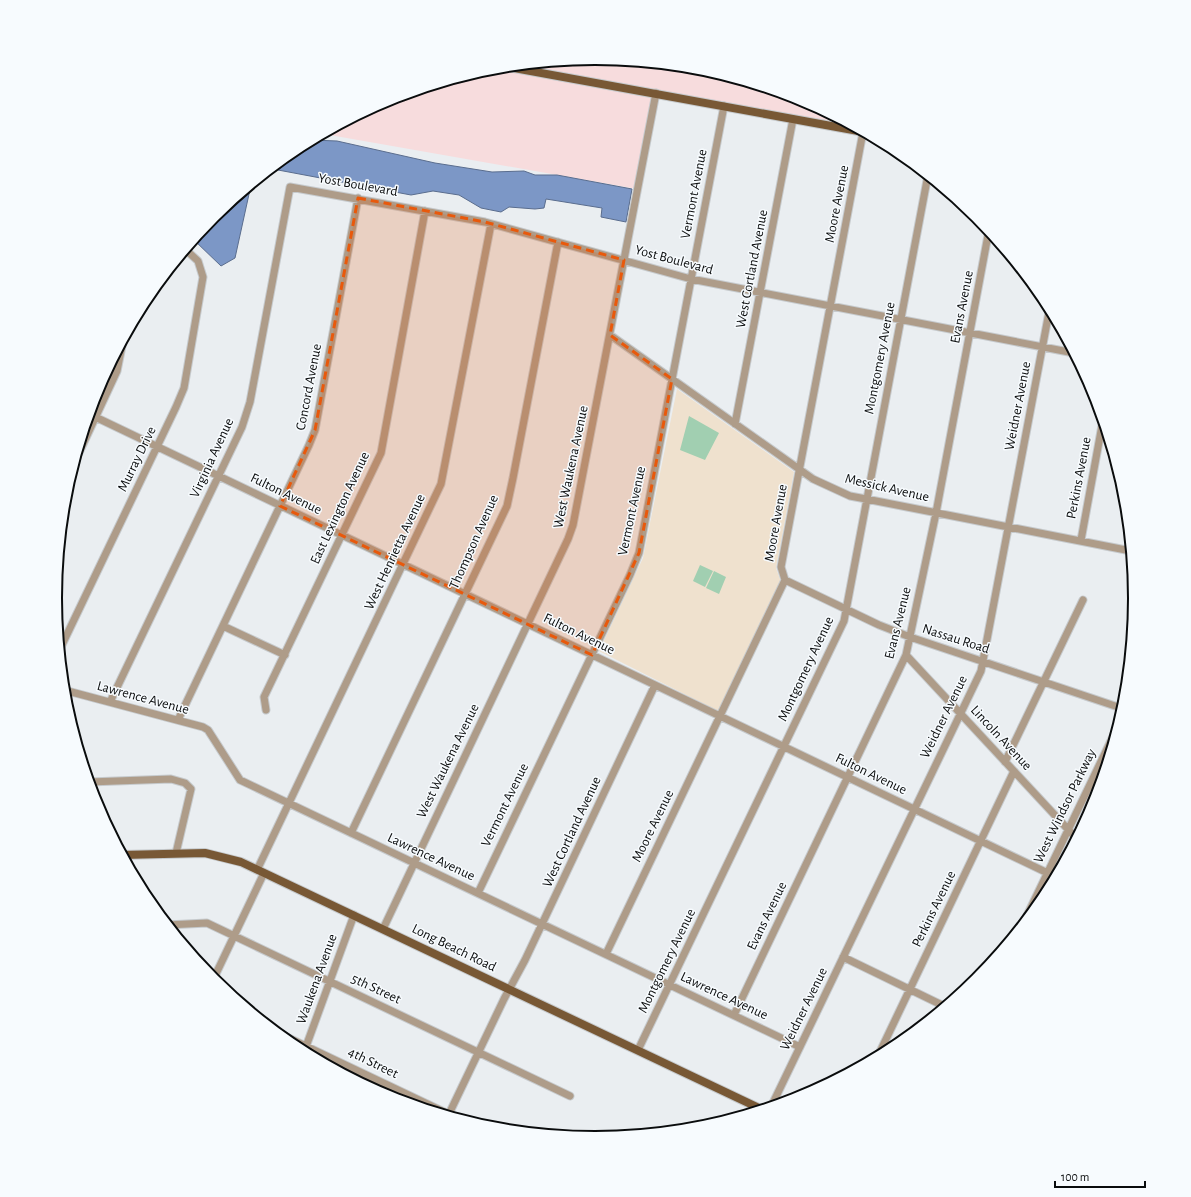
<svg xmlns="http://www.w3.org/2000/svg" width="1191" height="1197" font-family="'Alegreya Sans',sans-serif">
	<rect width="100%" height="100%" fill="#eaeef1"/>
	<path fill="#f7dcdd" d="M596 58 701 68 803 99 865 133 655 94 637 189 324 134 389 99 490 68Z"/>
	<path fill="#efe1ce" d="M677 389 794 472 776 568 781 582 718 711 599 651 643 558Z"/>
	<path fill="#a1cfb1" d="M689 416 719 433 705 460 680 450Z
		M700 565 713 571 705 587 693 581Z
		M714 571 726 577 719 594 706 588Z"/>
	<path fill="#7c97c6" stroke="#5a6d8e" d="M312 140 337 141 435 163 492 172 524 171 535 175H557L632 189 626 222 601 217 602 208 546 199 544 208 535 209 509 207 501 212 481 208 459 195 433 191 411 195 278 170 275 166 295 149Z
		M251 185 235 258 221 266 194 240 213 216Z"/>
	<g fill="none" stroke-linecap="round" stroke-linejoin="round">
		<defs>
			<path id="minor" d="M610 335 813 479 850 496 866 499 1131 551
				M89 414 1056 877
				M735 424 793 119
				M76 459 117 371 123 341
				M1081 540 1103 420
				M785 580 879 625 910 637 1124 709
				M223 626 285 655
				M60 649 176 407 184 388 203 277 198 261 186 250
				M906 655 1077 839
				M64 690 203 727 208 730 240 780 800 1047
				M110 702 242 427 250 402 290 187 485 222 691 279 1074 353
				M266 710 264 697 381 453 425 211
				M178 720 309 445 315 430 358 198
				M1005 762 1083 600
				M89 782 171 779 185 783 191 789 176 853
				M351 833 507 506 513 478 558 242
				M257 870 441 484 491 224
				M478 893 630 575 639 553 724 106
				M167 925 207 923 570 1096
				M1021 928 1120 722 1127 692
				M383 929 568 539 573 525 656 93
				M606 954 785 580 781 567 863 132
				M843 957 946 1007
				M213 980 264 873
				M734 1015 906 655 936 513 989 230
				M274 1031 461 1120
				M638 1050 844 621 928 175
				M304 1052 354 915
				M877 1058 1014 771
				M771 1107 981 671 1050 307
				M448 1116 504 999 525 960 655 685"/>
			<path id="major" d="M508 67 864 132
				M122 855 205 853 241 862 763 1110"/>
		</defs>
		<use href="#minor" stroke="#c6cacd" stroke-width="9"/>
		<use href="#major" stroke="#c6cacd" stroke-width="10"/>
		<use href="#minor" stroke="#ae9c89" stroke-width="7"/>
		<use href="#major" stroke="#785835" stroke-width="8"/>
	</g>
	<path fill="#e8590c" fill-opacity="0.2" stroke="#e8590c" stroke-width="3" stroke-dasharray="8 5" stroke-linejoin="round" d="M358 198 485 222 624 260 610 335 672 379 639 553 592 655 280 506 315 430Z"/>
	<g text-anchor="middle" dominant-baseline="central" stroke-width="3" stroke-linejoin="round" paint-order="stroke">
		<g font-size="14" fill="#0a0c0d" stroke="#f7fbfe">
			<text transform="translate(358 185) rotate(10)">Yost Boulevard</text>
			<text transform="translate(694 194) rotate(-79)">Vermont Avenue</text>
			<text transform="translate(837 204) rotate(-79)">Moore Avenue</text>
			<text transform="translate(674 260) rotate(15)">Yost Boulevard</text>
			<text transform="translate(752 269) rotate(-79)">West Cortland Avenue</text>
			<text transform="translate(962 307) rotate(-79)">Evans Avenue</text>
			<text transform="translate(880 358) rotate(-79)">Montgomery Avenue</text>
			<text transform="translate(309 387) rotate(-79)">Concord Avenue</text>
			<text transform="translate(1018 406) rotate(-79)">Weidner Avenue</text>
			<text transform="translate(212 458) rotate(-65)">Virginia Avenue</text>
			<text transform="translate(137 459) rotate(-64)">Murray Drive</text>
			<text transform="translate(571 467) rotate(-78)">West Waukena Avenue</text>
			<text transform="translate(1079 478) rotate(-79)">Perkins Avenue</text>
			<text transform="translate(887 488) rotate(13)">Messick Avenue</text>
			<text transform="translate(286 494) rotate(26)">Fulton Avenue</text>
			<text transform="translate(340 508) rotate(-65)">East Lexington Avenue</text>
			<text transform="translate(632 511) rotate(-78)">Vermont Avenue</text>
			<text transform="translate(776 523) rotate(-80)">Moore Avenue</text>
			<text transform="translate(474 542) rotate(-66)">Thompson Avenue</text>
			<text transform="translate(395 552) rotate(-65)">West Henrietta Avenue</text>
			<text transform="translate(898 623) rotate(-76)">Evans Avenue</text>
			<text transform="translate(579 634) rotate(26)">Fulton Avenue</text>
			<text transform="translate(956 639) rotate(18)">Nassau Road</text>
			<text transform="translate(806 669) rotate(-65)">Montgomery Avenue</text>
			<text transform="translate(143 698) rotate(15)">Lawrence Avenue</text>
			<text transform="translate(944 717) rotate(-64)">Weidner Avenue</text>
			<text transform="translate(1001 738) rotate(47)">Lincoln Avenue</text>
			<text transform="translate(448 761) rotate(-64)">West Waukena Avenue</text>
			<text transform="translate(871 774) rotate(26)">Fulton Avenue</text>
			<text transform="translate(505 805) rotate(-64)">Vermont Avenue</text>
			<text transform="translate(1065 806) rotate(-64)">West Windsor Parkway</text>
			<text transform="translate(653 826) rotate(-64)">Moore Avenue</text>
			<text transform="translate(572 832) rotate(-65)">West Cortland Avenue</text>
			<text transform="translate(431 857) rotate(25)">Lawrence Avenue</text>
			<text transform="translate(934 909) rotate(-64)">Perkins Avenue</text>
			<text transform="translate(767 916) rotate(-64)">Evans Avenue</text>
			<text transform="translate(454 948) rotate(26)">Long Beach Road</text>
			<text transform="translate(667 961) rotate(-64)">Montgomery Avenue</text>
			<text transform="translate(317 979) rotate(-70)">Waukena Avenue</text>
			<text transform="translate(376 989) rotate(25)">5th Street</text>
			<text transform="translate(724 996) rotate(25)">Lawrence Avenue</text>
			<text transform="translate(804 1009) rotate(-64)">Weidner Avenue</text>
			<text transform="translate(373 1063) rotate(26)">4th Street</text>
		</g>
	</g>
	<path d="M0 0H1191V1197H0ZM62 598a533 533 0 1 1 1066 0a533 533 0 1 1-1066 0Z" fill="#f7fbfe" fill-rule="evenodd"/>
	<path fill="none" stroke="#0a0c0d" stroke-width="2" d="M62 598a533 533 0 1 1 1066 0a533 533 0 1 1-1066 0Z"/>
	<path d="M1055 1181v6h90v-6" fill="none" stroke="#0a0c0d" stroke-width="2"/>
	<text x="1061" y="1181" font-size="12" fill="#0a0c0d" stroke="#f7fbfe" stroke-width="3" paint-order="stroke">100 m</text>
</svg>
